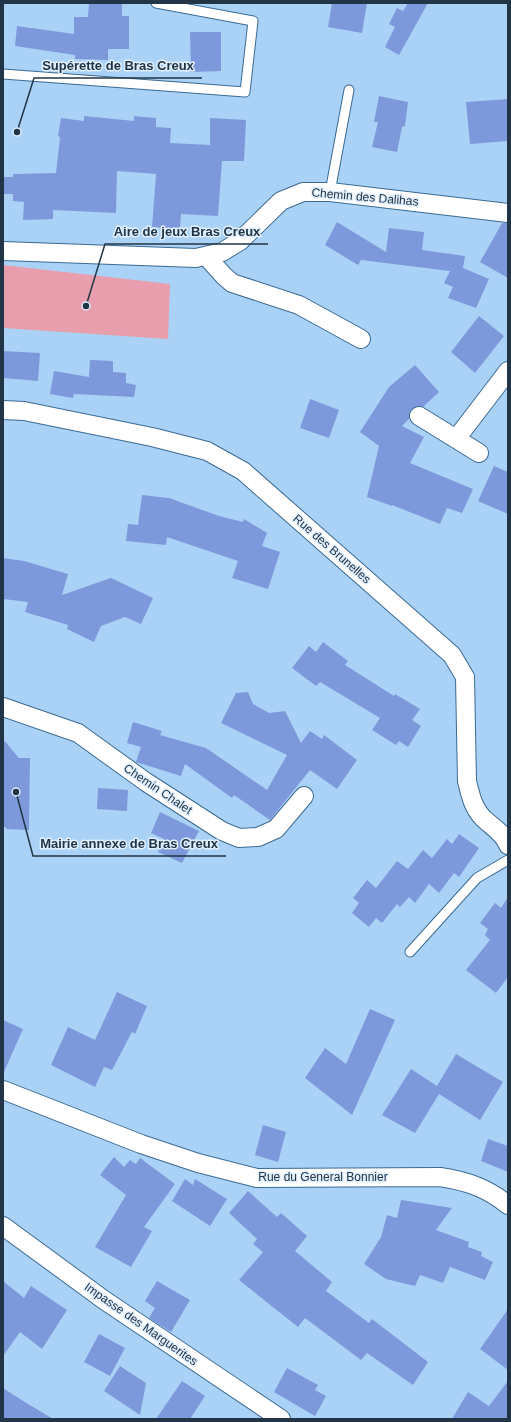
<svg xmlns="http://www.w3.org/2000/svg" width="511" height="1422" font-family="Arial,sans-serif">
	<rect width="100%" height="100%" fill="#aad2f6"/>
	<path fill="#e89eac" d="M3 265 170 284 168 339 3 328Z"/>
	<path fill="#7e99db" d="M89 3H122V16H129V49H108V60L75 59V55L15 46 17 26 74 34V17H88Z
		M332 3H367L362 33 328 27Z
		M408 3H428L399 55 385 47 395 27 389 24 397 8 403 11Z
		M190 32H221V71L191 72Z
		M379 96 408 102 405 126 402 127 397 152 372 147 378 122H374Z
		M508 99V141L470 144 466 102Z
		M84 116 134 121V116L156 118V127L171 128 170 143 210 145V118L246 120 244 161H222L218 216 181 214 180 229 152 227 156 174 117 171 116 213 53 210V219L23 220 24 202 13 201V194H3V177H13V174L56 173 60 137 58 136 61 118 84 121Z
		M337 222 386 252 389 228 424 232 422 250 465 256 463 268 489 279 476 308 448 298 453 287 444 283 450 271 361 260 358 265 325 245Z
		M502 223H508V278L480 262Z
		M479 316 504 336 475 373 451 352Z
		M3 351 40 353 38 381 3 378Z
		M90 360 113 361V372L126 373V383L136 385 134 397 74 394 73 398 50 394 54 371 89 377Z
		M415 365 439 392 423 407H414L410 411 409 419 402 426 424 437 410 463 473 489 462 513 447 508 440 524 392 505V506L367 497 379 446 360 432 389 387Z
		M310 399 339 410 329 438 300 428Z
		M494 466 508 472V514L478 501Z
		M142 495 169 498 219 516 243 522 244 519 267 533 262 546 280 552 268 589 232 578 238 561 167 537 166 545 126 541 128 524 138 525Z
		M3 558 24 561 68 574 62 595 111 578 153 598 141 624 125 617 101 626 94 642 67 629 68 625 25 612 28 602 3 599Z
		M323 642 348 661 345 665 394 696 395 694 420 709 412 720 421 726 408 747 399 741 396 745 372 730 380 718 320 682 316 686 292 668 309 646 316 652Z
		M248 692 253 704 269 713 285 711 301 743 310 731 322 739 324 735 357 760 337 789 310 770 270 820 234 795 232 798 185 764 181 776 136 762 141 747 127 743 133 722 162 731 160 735 206 748 267 790 287 755 221 723 236 693Z
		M3 739 19 758H30L29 830 6 829V827H3Z
		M98 788 128 790 127 811 97 809Z
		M160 812 199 831 182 863 158 852 164 839 151 833Z
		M459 834 479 848 459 877 454 873 439 893 429 884 415 903 409 897 400 907 397 904 382 923 376 918 369 927 352 913 359 903 353 898 367 880 376 888 397 861 408 869 423 850 432 858 447 839 452 844Z
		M508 897V977L496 993 466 970 490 940 485 935 488 929 480 923 495 903 501 908Z
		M117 992 147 1006 135 1034 132 1032 112 1070 104 1067 95 1087 51 1065 68 1027 95 1040Z
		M370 1009 395 1020 352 1115 305 1078 325 1048 346 1064Z
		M3 1020 23 1029 3 1074Z
		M456 1054 503 1082 480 1120 439 1094 415 1133 382 1115 411 1069 437 1086Z
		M263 1125 286 1132 278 1162 255 1155Z
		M488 1139 508 1146V1172L481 1161Z
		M114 1157 124 1167 130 1160 136 1164 140 1158 175 1184 144 1227 152 1231 131 1267 95 1247 126 1195 100 1175Z
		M185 1179 193 1185 195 1179 227 1199 210 1226 172 1201Z
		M248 1191 277 1217 281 1213 307 1236 295 1251 332 1282 326 1291 369 1323 372 1319 428 1362 413 1385 367 1353 361 1360 305 1318 298 1327 239 1280 263 1252 253 1244 257 1239 229 1213Z
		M401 1200 452 1208 436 1230 469 1242 468 1247 482 1252 481 1256 493 1262 485 1280 450 1267 443 1283 420 1275 415 1286 386 1279 364 1264 381 1237 387 1215 397 1218Z
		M3 1281 24 1298 31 1286 67 1310 42 1349 20 1332 3 1356Z
		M157 1281 190 1300 171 1332 149 1318 155 1308 145 1301Z
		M508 1309V1370L480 1349Z
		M99 1334 125 1348 110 1376 84 1362Z
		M120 1366 146 1383 140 1415 104 1391Z
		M287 1368 318 1385 315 1390 326 1396 315 1416 274 1392Z
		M182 1381 205 1396 190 1419H156Z
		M508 1381V1419H452L468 1392 489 1406Z
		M3 1388 20 1399 53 1419H3Z"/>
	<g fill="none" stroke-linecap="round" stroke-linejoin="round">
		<defs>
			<path id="service" d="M3 74 245 92 253 21 156 3
				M330 192 349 90
				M410 952 477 878 508 860"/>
			<path id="minor" d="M3 251 196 258 222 252 240 241 281 201 303 192H330L508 213
				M206 256 224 276 232 283 299 305 361 339
				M3 410 24 411 152 437 207 451 243 471 452 655 465 677 467 781C470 794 473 808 483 818 491 826 504 833 508 845
				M419 416 479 453
				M456 439 508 371
				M3 707 78 733 146 782 222 831 239 838 258 837 276 829 304 796
				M3 1090 141 1144 198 1163 257 1178 440 1177C467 1181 487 1188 508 1205
				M3 1226 104 1300 281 1419"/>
		</defs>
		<use href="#service" stroke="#3b6a92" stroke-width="11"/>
		<use href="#minor" stroke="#3b6a92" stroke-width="20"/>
		<use href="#service" stroke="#fff" stroke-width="9"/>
		<use href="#minor" stroke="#fff" stroke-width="18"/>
	</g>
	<g text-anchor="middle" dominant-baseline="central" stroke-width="3" stroke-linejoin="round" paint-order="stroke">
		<g font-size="12" fill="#213546" stroke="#e1effe">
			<text transform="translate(365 197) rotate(5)">Chemin des Dalihas</text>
			<text transform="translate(332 549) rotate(41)">Rue des Brunelles</text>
			<text transform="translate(158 789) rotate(34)">Chemin Chalet</text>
			<text x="323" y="1177">Rue du General Bonnier</text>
			<text transform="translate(141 1324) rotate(35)">Impasse des Marguerites</text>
		</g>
	</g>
	<path fill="none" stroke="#213546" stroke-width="1.5" d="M17 132L34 78H202M86 306L105 244H268M16 792L33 856H226"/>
	<g fill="#213546" stroke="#e1effe" stroke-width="1.5">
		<circle cx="17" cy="132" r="4"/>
		<circle cx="86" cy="306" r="4"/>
		<circle cx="16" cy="792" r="4"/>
	</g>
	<g font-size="13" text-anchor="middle" font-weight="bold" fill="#213546" stroke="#e1effe" stroke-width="3" stroke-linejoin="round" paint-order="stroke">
		<text x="118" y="70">Supérette de Bras Creux</text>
		<text x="187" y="236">Aire de jeux Bras Creux</text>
		<text x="129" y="848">Mairie annexe de Bras Creux</text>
	</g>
	<rect width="511" height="1422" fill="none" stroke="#213546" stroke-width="8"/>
</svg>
